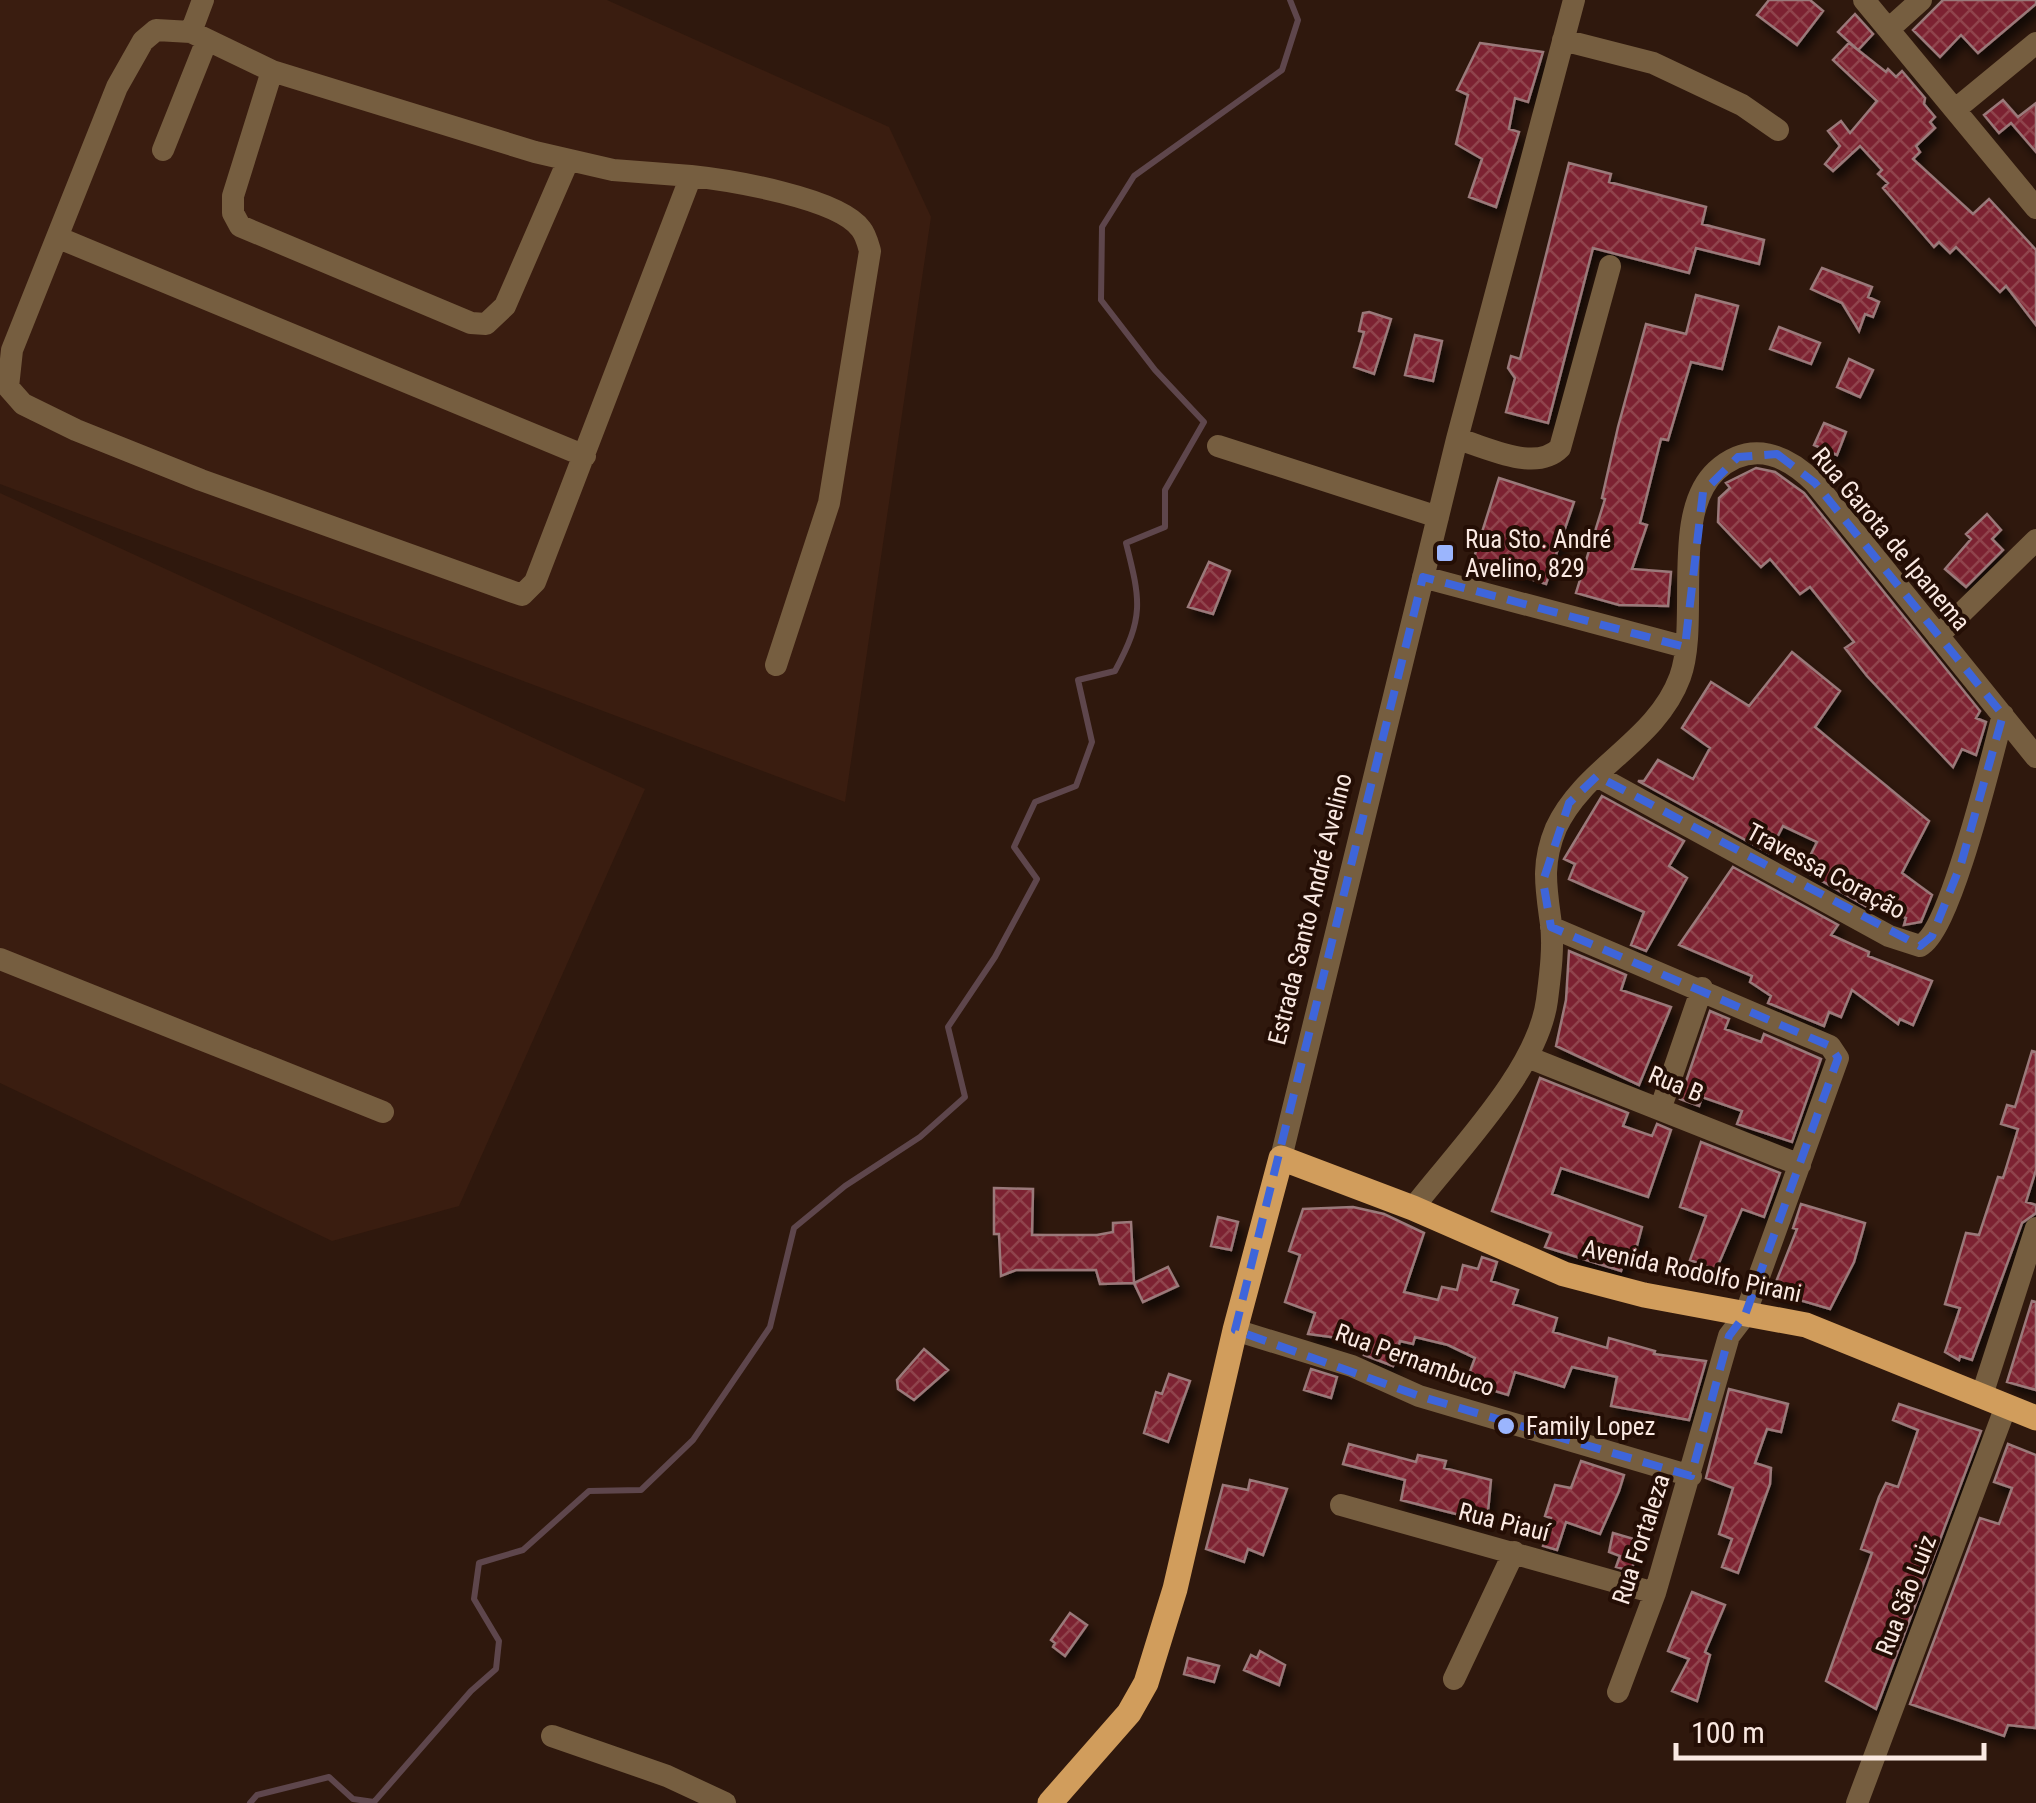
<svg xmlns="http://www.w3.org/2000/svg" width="2036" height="1803" font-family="'Roboto Condensed',sans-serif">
	<defs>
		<pattern id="building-cross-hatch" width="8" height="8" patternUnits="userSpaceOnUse" patternTransform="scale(2.5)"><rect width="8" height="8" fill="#7c2430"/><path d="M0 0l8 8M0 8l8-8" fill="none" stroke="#90444e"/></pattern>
		<filter id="shadow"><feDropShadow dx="5" dy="8" stdDeviation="5" flood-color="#0009"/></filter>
	</defs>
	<rect width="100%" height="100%" fill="#2f180d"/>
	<path fill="#3a1d10" d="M0 0H607L889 127 931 217 845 802 0 484Z
		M0 493 645 789 459 1206 332 1241 0 1083Z"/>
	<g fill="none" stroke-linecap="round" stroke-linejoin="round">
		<path stroke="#5e464c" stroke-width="6" d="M250 1803 257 1795 329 1777 353 1799 374 1802 471 1691 496 1669 499 1641 474 1599 479 1563 523 1550 589 1491 641 1490 693 1440 770 1327 794 1228 845 1186 920 1137 965 1097 948 1027 995 957 1037 879 1014 847 1035 802 1076 786 1092 742 1078 680 1115 671C1144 617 1141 602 1126 543L1165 527V490L1204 422 1155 370 1101 300 1102 227 1134 176 1282 70 1298 20 1290 0"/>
	</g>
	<path fill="url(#building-cross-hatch)" stroke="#9a797a" stroke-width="2.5" filter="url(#shadow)" d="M1769 0H1810L1823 11 1797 45 1757 15Z
		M1943 0H2036V4L1978 53 1961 35 1940 57 1913 30Z
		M1855 14 1873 34 1858 50 1838 32Z
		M1480 43 1543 52 1528 102 1515 98 1509 129 1519 132 1496 207 1469 197 1482 159 1456 144 1468 95 1457 90Z
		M1849 43 1886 72 1888 69 1896 77 1902 71 1925 98 1924 104 1935 117 1930 122 1935 128 1916 146 1920 152 1913 159 1973 214 1989 199 2036 250V325L2006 286 2000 292 1956 247 1950 253 1939 242 1934 247 1883 188 1888 183 1878 174 1882 170 1860 146 1833 171 1825 164 1840 146 1828 131 1841 121 1850 133 1877 101 1833 60Z
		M2003 100 2018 117 2036 103V152L2011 123 1999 133 1984 115Z
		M1569 163 1611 174 1609 182 1706 207 1702 224 1764 240 1759 264 1696 248 1689 273 1593 248 1548 423 1506 412 1515 378 1508 368 1511 356 1520 359Z
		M1822 268 1872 287 1868 297 1879 302 1873 317 1865 314 1859 331 1842 303 1811 289Z
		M1696 295 1738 306 1722 369 1691 362 1668 440 1661 439 1640 523 1647 525 1632 569 1671 572 1668 606 1619 605 1576 593 1605 499 1602 498 1618 427 1646 324 1686 334Z
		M1369 312 1391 319 1374 374 1354 367 1364 332 1359 331 1363 313Z
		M1779 327 1820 343 1811 364 1770 349Z
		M1415 335 1442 341 1433 381 1405 375Z
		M1849 359 1873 370 1860 397 1837 387Z
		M1824 423 1846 432 1837 455 1814 445Z
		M1756 468 1775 472 1804 493 1980 711 1976 718 1986 722 1976 755 1962 749 1953 767 1867 676 1845 648 1854 642 1810 587 1800 594 1770 559 1761 567 1718 522 1719 498 1730 488 1726 483Z
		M1499 478 1574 502 1546 584 1473 561Z
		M1987 514 2001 530 1992 539 2003 550 1966 587 1945 569 1971 539 1966 534Z
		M1209 562 1230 571 1213 614 1188 607Z
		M1792 652 1840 691 1815 727 1929 821 1902 873 1932 895 1921 922 1904 925 1906 918 1869 902 1867 907 1803 870 1817 842 1783 826 1769 853 1638 781H1644L1658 760 1693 779 1710 748 1682 728 1711 682 1749 706Z
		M1602 796 1684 841 1669 866 1687 878 1646 951 1631 945 1644 912 1569 879 1575 864 1564 859Z
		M1733 867 1838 925 1831 935 1869 952 1868 956 1932 981 1913 1025 1900 1019 1898 1024 1852 990 1841 1017 1829 1012 1824 1026 1768 1003 1771 996 1750 982 1752 976 1679 945Z
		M1569 951 1626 975 1621 990 1671 1007 1639 1085 1556 1046 1566 1000Z
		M1710 1011 1729 1019 1725 1029 1761 1042 1764 1034 1821 1059 1792 1142 1737 1124 1742 1111 1702 1097 1699 1106 1680 1099Z
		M2032 1051 2036 1052V1170L2026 1202 2036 1205V1213L2022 1223 1972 1360 1960 1356 1959 1360 1945 1352 1960 1308 1945 1304 1966 1233 1979 1235 1998 1177 2003 1178 2018 1129 2001 1124 2007 1105 2015 1107Z
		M1540 1078 1628 1113 1623 1126 1652 1136 1657 1124 1671 1130 1648 1197 1561 1168 1552 1194 1642 1227 1635 1253 1628 1251 1621 1271 1545 1247 1551 1233 1492 1211Z
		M1701 1142 1780 1173 1764 1217 1742 1209 1716 1270 1690 1260 1706 1216 1680 1207Z
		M994 1188 1033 1189 1032 1235H1097L1113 1232V1223L1131 1222 1134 1283 1100 1284 1096 1270H1016L1001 1276 999 1234H994Z
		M1801 1204 1865 1223 1854 1262 1830 1309 1772 1292 1797 1229 1793 1228Z
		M1353 1207 1384 1214 1424 1233 1404 1292 1438 1300 1442 1287 1457 1290 1463 1265 1478 1269 1482 1257 1497 1262 1491 1281 1518 1290 1513 1304 1557 1318 1553 1332 1607 1348 1609 1338 1655 1351 1654 1354 1706 1361 1689 1420 1611 1406 1617 1377 1572 1367 1564 1387 1515 1372 1508 1395 1481 1387 1483 1379 1469 1374 1475 1358 1448 1345 1415 1337 1413 1344 1400 1341 1393 1366 1364 1355 1369 1342 1308 1334 1315 1313 1285 1302 1300 1255 1289 1251 1303 1209Z
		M1218 1217 1238 1222 1231 1250 1211 1246Z
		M1168 1267 1178 1286 1143 1302 1134 1283Z
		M2032 1301 2036 1302V1390L2007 1382Z
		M924 1349 948 1370 914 1400 898 1389 897 1380Z
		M1311 1369 1337 1377 1331 1398 1304 1390Z
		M1169 1374 1190 1381 1168 1442 1144 1433 1156 1392 1162 1394Z
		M1729 1389 1788 1404 1781 1432 1767 1429 1755 1463 1771 1468 1770 1484 1738 1573 1722 1567 1732 1539 1719 1534 1733 1488 1706 1478Z
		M1899 1404 1981 1431 1876 1709 1826 1681 1872 1553 1861 1549 1879 1497 1886 1483 1898 1487 1918 1430 1893 1420Z
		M1349 1444 1416 1462 1418 1455 1446 1461 1444 1468 1491 1480 1487 1522 1401 1500 1405 1480 1343 1464Z
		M2008 1444 2036 1455V1728L2008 1725 2004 1736 1910 1704 1980 1518 1999 1524 2012 1488 1994 1482Z
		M1581 1461 1624 1475 1619 1491 1600 1534 1566 1522 1557 1550 1543 1546 1551 1518 1545 1516 1555 1485 1571 1488Z
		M1250 1480 1287 1489 1263 1555 1248 1549 1244 1562 1206 1549 1223 1485 1248 1490Z
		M1613 1533 1641 1541 1631 1571 1616 1567 1620 1556 1609 1552Z
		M1692 1592 1725 1605 1705 1652 1710 1655 1697 1701 1672 1691 1689 1659 1668 1651Z
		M1070 1613 1087 1625 1065 1656 1053 1647 1055 1643 1051 1640Z
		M1260 1651 1285 1665 1279 1685 1244 1670 1251 1655 1257 1658Z
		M1188 1658 1219 1666 1214 1682 1184 1674Z"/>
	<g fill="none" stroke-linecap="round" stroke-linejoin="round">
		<path stroke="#765e40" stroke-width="22" d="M1864 0 2036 208
			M1890 28 1921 0
			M191 32 203 0
			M1563 40 1653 63 1742 105 1778 130
			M272 71 233 196V213L240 226 471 323 486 324 505 306 568 161
			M1957 108 2036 43
			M163 150 207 40
			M691 176 613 170 535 152 272 71 191 32 156 30 143 41 117 87 12 350 8 387 23 404 76 430 201 480 522 595 535 582 691 176C729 180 839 198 861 229 866 235 868 244 870 251L829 503 776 665
			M59 238 585 456
			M1457 439C1488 447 1535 473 1560 448L1610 266
			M1218 446 1438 517
			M1423 577 1685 647
			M1938 636 2036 540
			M1597 776 1889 936 1920 946C1951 931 1992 755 2003 715
			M1551 927 1830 1046 1838 1058 1745 1315 1729 1336 1655 1593 1618 1692
			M0 959 383 1112
			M1530 1058 1800 1165
			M1661 1107 1702 988
			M1281 1158 1457 439 1574 0
			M1413 1208C1457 1151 1538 1070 1547 1000 1550 976 1554 948 1551 924 1546 887 1541 864 1556 828 1584 767 1656 742 1680 677 1700 622 1670 514 1716 471 1751 439 1787 455 1815 483L2036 757
			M1235 1330 1352 1366 1419 1396 1691 1476
			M1982 1395 2036 1228
			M1341 1505 1655 1593
			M1454 1679 1514 1552
			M552 1736 667 1776 725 1803
			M1857 1803 2006 1406"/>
		<path stroke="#d19d5c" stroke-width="25" d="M1050 1803 1129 1713 1146 1683 1175 1589 1235 1330 1281 1158 1413 1208 1564 1274 1644 1295 1806 1325 2036 1418"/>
	</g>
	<path fill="none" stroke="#3e65da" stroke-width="8" stroke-dasharray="20 12" stroke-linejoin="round" d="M1777 454 1815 483 2003 715 1961 864 1932 936 1920 946 1597 776 1569 803 1543 881 1551 927 1830 1046 1838 1058 1745 1315 1729 1336 1691 1476 1419 1396 1235 1330 1423 577 1685 647 1703 492 1738 457Z"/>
	<g fill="#9bb5fd" stroke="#240e05" stroke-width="4">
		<rect x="1435" y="543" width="20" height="20" rx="5"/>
		<circle cx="1506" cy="1426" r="10"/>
	</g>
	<g text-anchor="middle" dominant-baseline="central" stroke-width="8" stroke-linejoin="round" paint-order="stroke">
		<g font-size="25" fill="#fae9e2" stroke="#240e05" text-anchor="start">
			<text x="1465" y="539">Rua Sto. André<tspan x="1465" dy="29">Avelino, 829</tspan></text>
			<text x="1526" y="1426">Family Lopez</text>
		</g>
		<g font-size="25" fill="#fae9e2" stroke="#240e05">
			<text transform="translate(1891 539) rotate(50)">Rua Garota de Ipanema</text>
			<text transform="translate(1826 871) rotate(28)">Travessa Coração</text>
			<text transform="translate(1310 909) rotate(-76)">Estrada Santo André Avelino</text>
			<text transform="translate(1676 1084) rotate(22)">Rua B</text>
			<text transform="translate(1692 1271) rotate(12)">Avenida Rodolfo Pirani</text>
			<text transform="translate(1415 1360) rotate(20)">Rua Pernambuco</text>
			<text transform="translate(1504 1522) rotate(14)">Rua Piauí</text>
			<text transform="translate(1641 1539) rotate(-72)">Rua Fortaleza</text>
			<text transform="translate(1906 1595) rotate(-69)">Rua São Luiz</text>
		</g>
	</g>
	<path d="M1676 1743v15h308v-15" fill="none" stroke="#fae9e2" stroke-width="5"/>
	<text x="1691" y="1743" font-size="30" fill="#fae9e2" stroke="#240e05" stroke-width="8" paint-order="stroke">100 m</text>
</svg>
